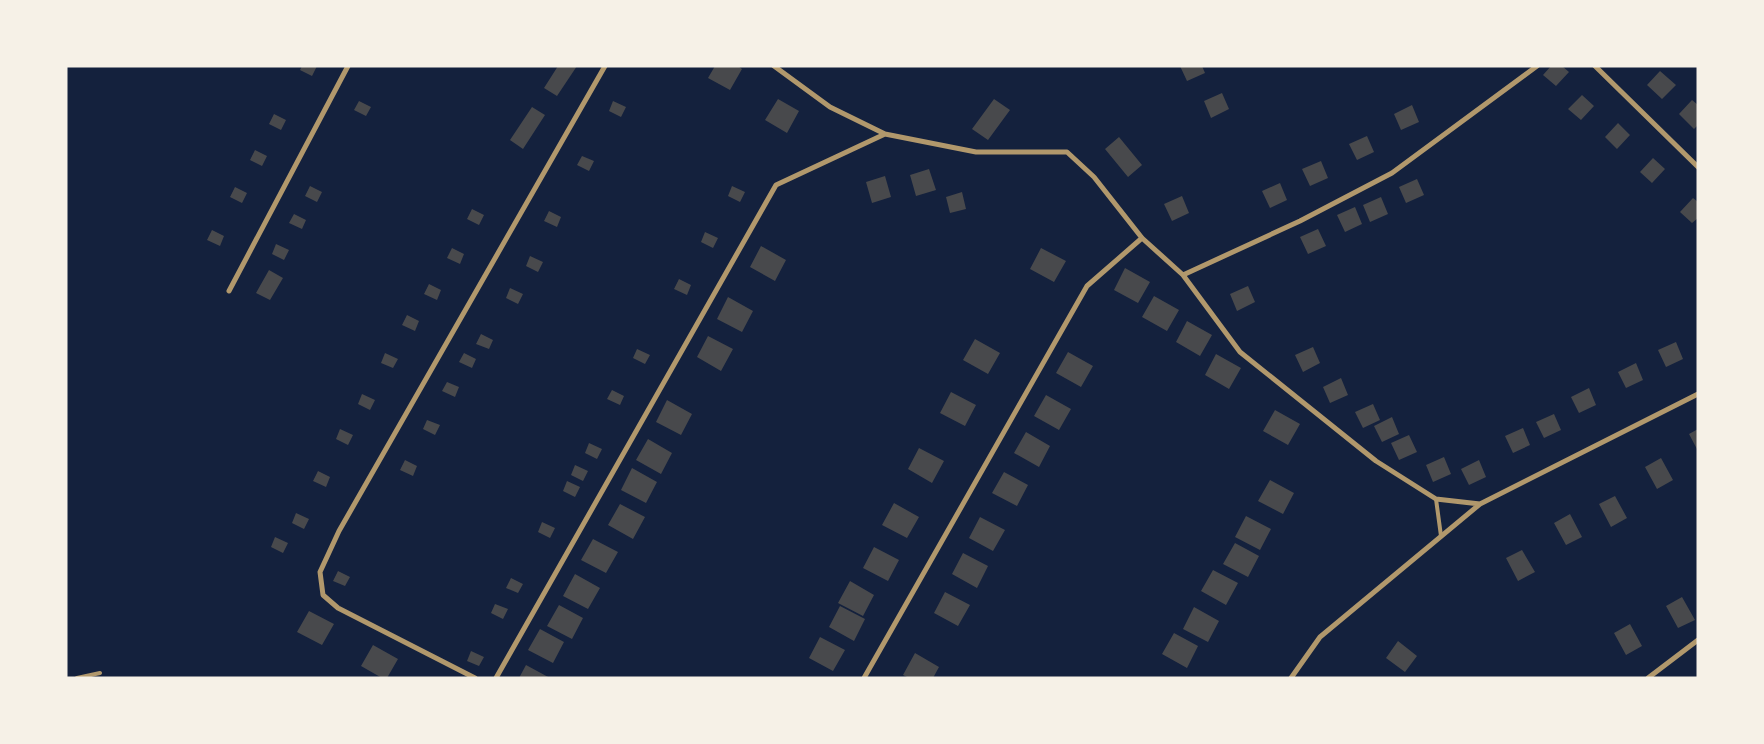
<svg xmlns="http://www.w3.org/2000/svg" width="1764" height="744" font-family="'DM Sans',sans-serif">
	<rect width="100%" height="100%" fill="#14213d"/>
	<path fill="#48494c" d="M302 66H317L312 76 300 70Z
		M558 66H577L557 96 544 88Z
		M715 66H738L742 69 730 90 708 78Z
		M1180 66H1202L1205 73 1187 81Z
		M1551 66H1562L1569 72 1556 86 1543 75Z
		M1660 71 1676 85 1662 99 1647 85Z
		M1222 93 1229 109 1211 118 1204 101Z
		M1582 95 1594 106 1581 120 1568 109Z
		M778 99 799 111 787 133 765 120Z
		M994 99 1010 110 988 140 972 129Z
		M1692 100 1698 105V125L1694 129 1679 114Z
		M359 101 371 107 366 116 354 110Z
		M613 101 626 107 621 117 609 111Z
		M1412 105 1419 122 1401 130 1394 114Z
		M532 107 545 115 523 149 510 140Z
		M274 114 286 120 281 130 269 124Z
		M1618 123 1630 135 1617 149 1605 137Z
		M1367 136 1374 152 1357 160 1349 144Z
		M1119 137 1142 165 1128 177 1105 149Z
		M255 150 267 156 262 166 250 160Z
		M582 156 594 161 589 171 577 165Z
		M1653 158 1665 169 1652 183 1640 172Z
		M1321 161 1328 178 1310 186 1302 169Z
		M929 169 936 190 916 196 910 175Z
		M885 176 891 197 872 203 866 182Z
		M1417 179 1424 195 1406 203 1399 187Z
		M1280 183 1287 200 1270 208 1262 191Z
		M310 186 322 192 317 202 305 196Z
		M732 186 745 192 740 202 728 196Z
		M235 187 247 193 242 203 230 197Z
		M962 192 966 209 950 213 946 197Z
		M1182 196 1189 213 1172 221 1164 204Z
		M1381 197 1388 214 1370 222 1363 205Z
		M1693 198 1698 202V218L1692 223 1680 212Z
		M1355 207 1362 224 1345 232 1337 215Z
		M472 209 484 215 479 225 467 219Z
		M549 211 561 217 557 227 544 221Z
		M294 214 306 220 302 229 289 223Z
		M1318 229 1326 246 1308 254 1300 237Z
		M212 230 224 236 220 246 207 240Z
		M705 232 718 238 713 248 701 242Z
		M276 244 289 250 284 260 272 254Z
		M761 246 786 260 775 281 750 267Z
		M452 248 464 254 460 264 447 258Z
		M1041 248 1066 261 1054 282 1030 269Z
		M530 256 543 262 538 272 526 266Z
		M1125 268 1150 282 1138 303 1114 290Z
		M269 270 283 278 270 300 256 293Z
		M679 279 691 285 687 295 674 289Z
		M429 284 441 290 437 300 424 294Z
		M1248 286 1255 302 1237 311 1230 294Z
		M510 288 523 294 518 304 506 298Z
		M1154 296 1179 310 1167 331 1142 317Z
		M728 297 753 311 742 332 717 319Z
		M407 315 419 321 415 331 402 325Z
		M1187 321 1212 335 1200 356 1176 342Z
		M481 334 493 340 489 349 476 344Z
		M708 336 733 349 721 371 697 357Z
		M975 339 1000 353 988 374 963 360Z
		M1676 342 1683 359 1666 367 1658 350Z
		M1313 347 1320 363 1303 372 1295 355Z
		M637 349 650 355 645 364 633 358Z
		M1068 352 1093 366 1081 387 1056 373Z
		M385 353 398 359 393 368 381 363Z
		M464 353 476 359 472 368 459 362Z
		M1216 354 1241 368 1229 389 1205 375Z
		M1636 363 1643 380 1626 388 1618 372Z
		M1341 378 1348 395 1330 403 1323 387Z
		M447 382 459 387 455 397 442 391Z
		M1589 388 1596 405 1579 413 1571 397Z
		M612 390 624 396 620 405 607 399Z
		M951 392 976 405 965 426 940 413Z
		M362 394 375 400 370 410 358 404Z
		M1046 395 1071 409 1059 430 1034 416Z
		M667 400 692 414 681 435 656 422Z
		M1373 404 1380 420 1363 428 1355 412Z
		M1275 410 1300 424 1288 445 1263 431Z
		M1554 414 1561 430 1544 438 1536 422Z
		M1392 417 1399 434 1382 442 1374 426Z
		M427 420 440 425 435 435 423 429Z
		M1523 428 1530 445 1513 453 1505 436Z
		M340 429 353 435 348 445 336 439Z
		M1698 429V451L1689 434Z
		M1026 432 1050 446 1039 467 1014 453Z
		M1409 435 1417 452 1399 460 1391 443Z
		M648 439 672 453 661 474 636 460Z
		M589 443 602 449 597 459 585 453Z
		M919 448 944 461 932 483 908 469Z
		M1444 457 1451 474 1433 482 1426 465Z
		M1661 458 1673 480 1657 489 1645 467Z
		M405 460 417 466 413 476 400 470Z
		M1479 460 1486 477 1469 485 1461 469Z
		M575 465 588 471 583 481 571 475Z
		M632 468 657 482 646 503 621 490Z
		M318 471 330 477 326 487 313 481Z
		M1004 472 1028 485 1017 506 992 493Z
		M1270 480 1294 493 1283 514 1258 501Z
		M567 481 580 487 575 497 563 491Z
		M1615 496 1627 518 1611 527 1599 504Z
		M894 503 919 517 907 538 882 525Z
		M620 504 645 517 633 539 608 525Z
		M296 513 309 519 304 529 292 523Z
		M1570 514 1582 537 1566 545 1554 523Z
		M1246 516 1271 529 1260 550 1235 537Z
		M980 517 1005 530 993 551 969 538Z
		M542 522 555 528 550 538 538 532Z
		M275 537 288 543 283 553 271 547Z
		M593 539 618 552 606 573 581 560Z
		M1235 543 1259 556 1248 577 1223 564Z
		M874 547 899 560 888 581 863 568Z
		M1522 550 1535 572 1518 581 1506 558Z
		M963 553 988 566 977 588 952 574Z
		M1213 570 1238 583 1226 605 1201 591Z
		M338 571 350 577 345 586 333 581Z
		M575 574 600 588 588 609 563 596Z
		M511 578 523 584 518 593 506 588Z
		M850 581 874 595 863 616 838 603Z
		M945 592 970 605 958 626 934 613Z
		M1682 597 1695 620 1678 628 1666 606Z
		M495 604 508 609 503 619 491 613Z
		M559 605 583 618 572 639 547 626Z
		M840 606 865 619 854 641 829 627Z
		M1194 607 1219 621 1208 642 1183 629Z
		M309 611 334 624 322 645 297 632Z
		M1630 624 1642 646 1626 655 1614 633Z
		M540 629 564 642 553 663 528 650Z
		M1174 633 1198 646 1187 668 1162 654Z
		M820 637 845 650 833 671 809 658Z
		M1398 641 1417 656 1405 672 1386 658Z
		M373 645 398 659 387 678H382L361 666Z
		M471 651 484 657 479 666 467 661Z
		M915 653 939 667 933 678H909L903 675Z
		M526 665 550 678H519Z"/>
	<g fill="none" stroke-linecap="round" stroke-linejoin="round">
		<path stroke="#b1986c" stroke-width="4" d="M1436 499 1441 536
			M77 678 100 673"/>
		<path stroke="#b1986c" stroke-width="5" d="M774 66 830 107 885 134 976 152H1067L1094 177 1142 238 1183 275 1240 352 1376 461 1436 499 1480 504
			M1595 66 1698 167
			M1183 275 1300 221 1392 173 1537 66
			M229 291 348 66
			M475 678 338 608 323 595 320 572 339 531 605 66
			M496 678 776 185 885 134
			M864 678 1087 286 1142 238
			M1291 678 1320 637 1480 504 1698 394
			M1648 678 1698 640"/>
	</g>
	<rect width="1764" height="744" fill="none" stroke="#f6f1e7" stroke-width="135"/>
</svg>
